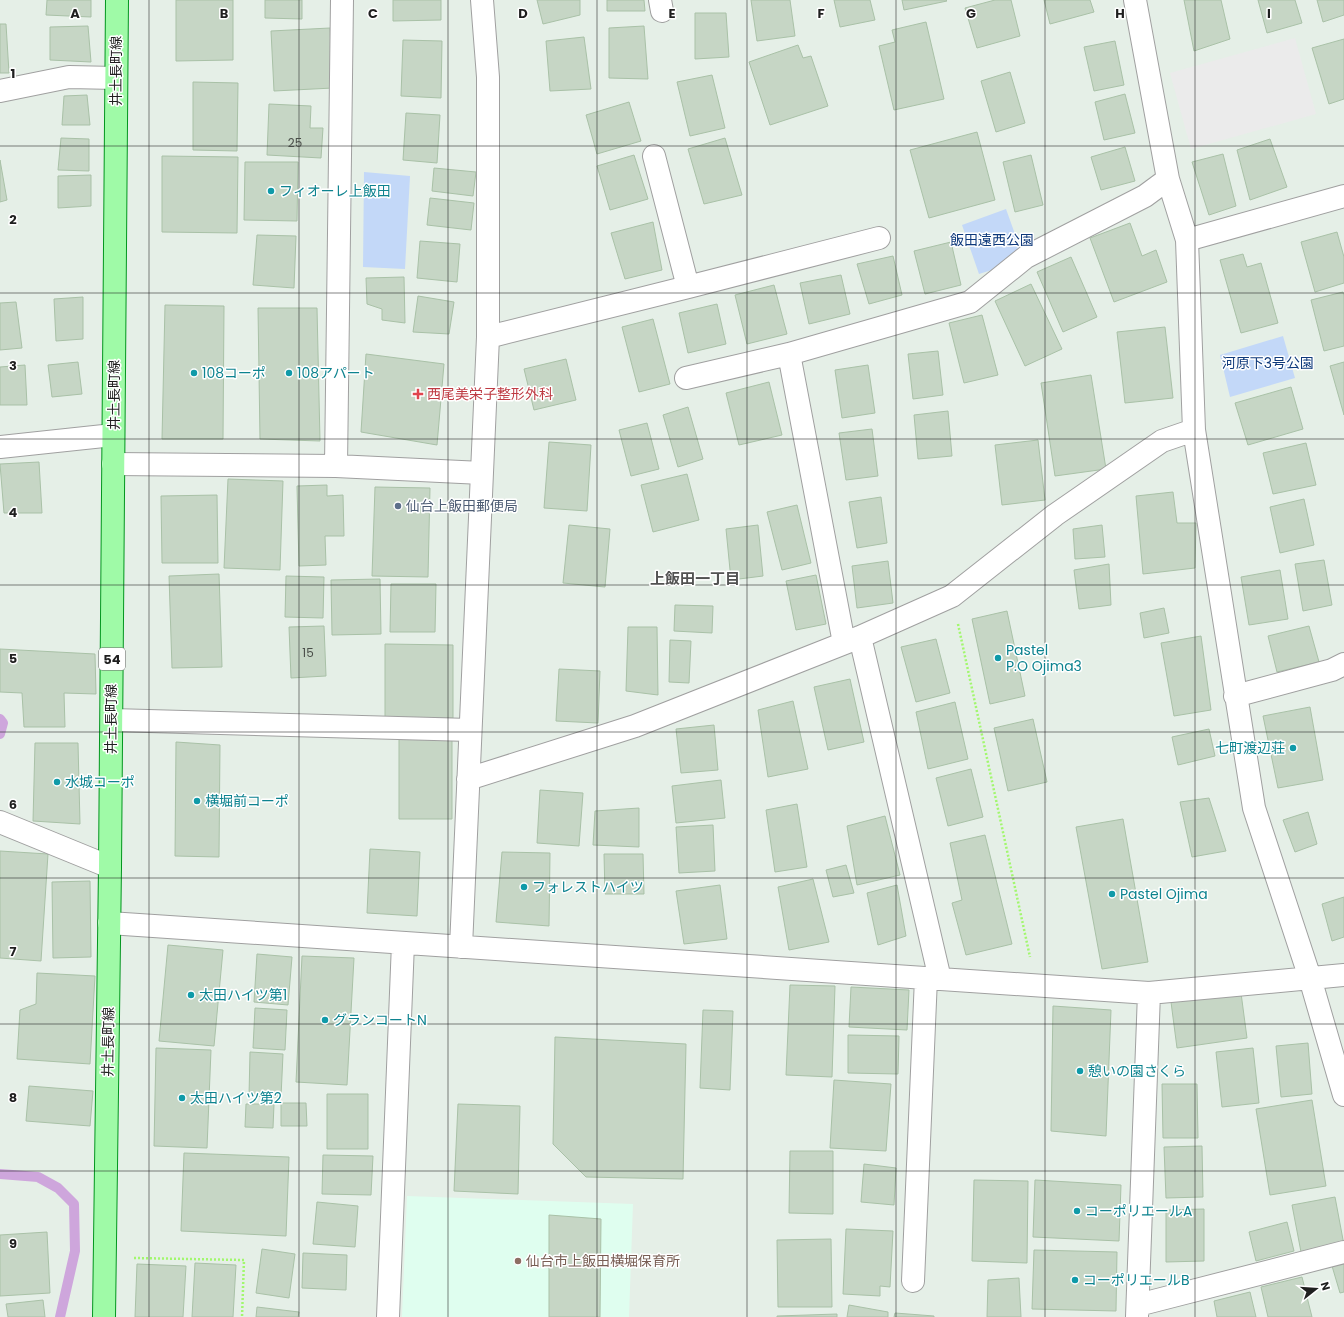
<svg xmlns="http://www.w3.org/2000/svg" width="1344" height="1317" font-family="Poppins,'Noto Sans JP',sans-serif">
	<rect width="100%" height="100%" fill="#e5efe7"/>
	<path fill="#dffeef" d="M407 1196 633 1204 629 1317H402Z"/>
	<path fill="#c3d8f8" d="M364 172 410 176 405 269 363 267Z
		M1006 209 1021 251 1001 267 979 274 962 225Z
		M1283 336 1295 378 1230 397 1220 355Z"/>
	<path fill="#ebebeb" d="M1295 38 1316 114 1191 149 1170 73Z"/>
	<g fill="none" stroke-linecap="round" stroke-linejoin="round">
		<path stroke="#cea6dc" stroke-width="10" d="M0 719 3 723 0 734
			M0 1174 38 1177 58 1188 74 1204 75 1251 60 1317"/>
	</g>
	<path fill="#c6d6c5" stroke="#a9c1a7" d="M47 0H91V17L46 15Z
		M176 0H233V60L176 61Z
		M265 0H302V19L265 18Z
		M393 0H441V20L393 21Z
		M537 0H580V15L543 24Z
		M607 0H644L645 11H607Z
		M751 0H790L795 36 757 41Z
		M834 0H870L875 20 840 27Z
		M902 0H946L947 1 904 10Z
		M995 0H1011L1020 36 977 48 965 8Z
		M1044 0H1090L1094 12 1050 24Z
		M1184 0H1221L1230 39 1194 51Z
		M1258 0H1295L1302 23 1267 33Z
		M1317 0H1344V15L1323 22Z
		M695 13H726L729 57 695 59Z
		M926 22 944 99 894 110 879 46 895 42 892 30Z
		M0 24H6L9 73H0Z
		M88 26 91 62 50 60V27Z
		M644 26 648 79 609 78V28Z
		M330 28 333 88 274 91 271 31Z
		M584 37 591 89 550 91 546 41Z
		M1344 39V99L1329 104 1312 48Z
		M403 40 442 41 441 98 401 96Z
		M1115 41 1124 85 1094 91 1084 47Z
		M798 45 803 58 811 56 828 106 770 125 749 62Z
		M1010 72 1025 123 996 132 981 81Z
		M712 75 725 128 690 136 677 82Z
		M193 82 238 83 237 151 193 150Z
		M1125 94 1135 133 1104 140 1095 102Z
		M87 95 90 125H62L64 96Z
		M629 102 641 141 597 154 586 115Z
		M269 104 311 106 310 128H323L321 158 267 155Z
		M406 113 440 115 437 163 403 160Z
		M977 132 995 200 929 218 910 150Z
		M61 138 89 139V171L58 170Z
		M725 138 742 195 704 204 688 149Z
		M1270 139 1287 187 1250 200 1237 150Z
		M1125 147 1135 181 1101 190 1091 157Z
		M1223 154 1236 206 1209 215 1192 162Z
		M634 155 648 199 610 210 597 166Z
		M1031 155 1043 205 1015 212 1003 162Z
		M162 156 238 157 237 233 162 232Z
		M0 160 7 200 0 202Z
		M245 162H298L297 221 244 220Z
		M434 168 476 172 473 196 432 191Z
		M91 175V206L58 208V176Z
		M430 198 474 203 471 230 427 225Z
		M653 222 662 270 625 279 611 233Z
		M1130 223 1142 256 1156 250 1167 282 1114 302 1090 238Z
		M1337 232 1344 257V283L1315 292 1301 242Z
		M257 235 296 236 294 288 253 285Z
		M420 241 460 244 457 282 417 278Z
		M951 242 961 285 925 294 914 251Z
		M1243 254 1247 267 1261 263 1278 323 1241 333 1220 260Z
		M893 256 902 295 869 304 857 264Z
		M1071 257 1097 317 1063 332 1037 272Z
		M841 275 850 314 809 324 800 283Z
		M404 277 405 323 382 320V309L367 304 366 278Z
		M1031 284 1062 349 1025 366 995 301Z
		M774 285 787 334 747 344 735 295Z
		M1343 292 1344 296V346L1324 351 1311 300Z
		M418 296 454 302 449 334 413 332Z
		M83 297V339L56 341 54 299Z
		M16 302 22 348 0 350V303Z
		M717 304 726 344 688 353 679 313Z
		M165 305 224 306 223 439H162Z
		M258 308H317L320 441 260 439Z
		M982 315 998 375 964 383 949 323Z
		M653 319 670 384 639 392 622 327Z
		M1165 327 1173 398 1125 403 1117 332Z
		M938 351 943 395 913 399 908 354Z
		M366 354 444 364 437 445 361 432Z
		M566 359 576 400 534 410 524 369Z
		M78 362 82 394 52 397 48 365Z
		M1344 362V415L1330 366Z
		M25 365 27 405H0V367Z
		M868 365 875 413 842 418 835 370Z
		M1091 375 1106 469 1055 476 1041 383Z
		M769 382 782 435 739 445 726 393Z
		M1291 387 1303 429 1248 445 1235 403Z
		M688 407 703 459 678 467 663 415Z
		M948 411 952 456 918 459 914 415Z
		M647 423 659 469 631 476 619 430Z
		M872 429 878 476 846 480 839 433Z
		M1038 440 1045 500 1002 505 995 445Z
		M549 442 591 445 587 511 544 508Z
		M1306 443 1316 485 1273 494 1263 453Z
		M39 462 42 513H4L0 464Z
		M687 474 699 520 653 532 641 485Z
		M228 479 283 481 280 570 224 568Z
		M327 485V496L343 495 344 536H325L326 565 299 566 297 486Z
		M375 487 430 488 428 577 372 576Z
		M1173 492 1177 523H1196L1195 568 1143 574 1136 496Z
		M217 495 218 563H162L161 496Z
		M881 497 887 543 857 548 849 502Z
		M1304 499 1314 545 1280 553 1270 507Z
		M797 505 811 563 782 570 767 512Z
		M569 525 610 529 605 587 563 583Z
		M758 525 763 576 731 580 726 529Z
		M1102 525 1105 557 1075 559 1073 529Z
		M1324 560 1332 605 1303 611 1295 564Z
		M888 561 893 603 857 608 852 566Z
		M1109 564 1111 605 1079 609 1074 570Z
		M1280 570 1288 619 1249 625 1241 577Z
		M219 574 222 667 172 668 169 576Z
		M816 575 826 624 796 630 786 581Z
		M286 576 324 577 323 618 285 617Z
		M380 579 381 634 332 635 331 580Z
		M391 584H436L435 632H390Z
		M675 605 713 606 712 633 674 631Z
		M1164 608 1169 633 1144 638 1140 613Z
		M1007 611 1025 696 990 704 972 619Z
		M324 626 326 676 291 678 289 627Z
		M1309 626 1319 662 1277 672 1268 636Z
		M628 627H657L658 695 626 691Z
		M1201 636 1211 710 1174 716 1161 643Z
		M936 639 950 693 916 702 901 647Z
		M670 640 691 641 689 683 669 682Z
		M385 644 453 645V718H385Z
		M0 649 95 654 96 694 64 693 65 727H24L22 693 0 692Z
		M559 669 600 671 598 723 556 721Z
		M850 679 864 742 828 750 814 687Z
		M793 701 808 769 768 777 758 710Z
		M955 702 968 759 928 769 916 712Z
		M1310 707 1323 780 1278 788 1263 716Z
		M1033 719 1047 782 1008 791 994 728Z
		M714 725 718 770 681 773 676 729Z
		M1209 729 1215 756 1178 765 1172 737Z
		M399 737H452V819H399Z
		M176 742 220 745 219 857 175 856Z
		M35 743H78L80 824 33 821Z
		M971 769 983 817 948 826 936 778Z
		M721 780 725 818 676 823 672 786Z
		M540 790 583 793 579 846 537 843Z
		M1209 798 1226 851 1192 857 1180 802Z
		M797 804 807 867 775 872 766 810Z
		M639 808V847L593 845 595 811Z
		M1308 812 1317 844 1295 852 1283 820Z
		M885 816 900 875 857 885 847 826Z
		M1123 819 1148 962 1102 969 1076 827Z
		M713 825 715 871 679 873 676 827Z
		M985 835 1012 944 966 955 952 903 962 900 950 843Z
		M370 849 420 852 417 916 367 913Z
		M0 851 48 854 41 961 0 958Z
		M502 852 550 853 549 926 496 922Z
		M604 854H643L644 894H605Z
		M846 865 854 893 833 897 826 870Z
		M813 879 829 942 789 950 778 887Z
		M90 881 91 957 53 958 52 882Z
		M720 885 727 939 684 944 676 891Z
		M897 885 906 936 878 945 867 893Z
		M1344 897V937L1332 941 1322 904Z
		M168 945 223 950 214 1046 159 1041Z
		M257 954 292 957 288 1005 254 1002Z
		M302 956 354 958 347 1085 296 1082Z
		M37 973 95 976 90 1064 17 1059 20 1010 36 1004Z
		M790 985 835 986 832 1077 786 1075Z
		M851 987 909 990 907 1030 849 1027Z
		M1241 993 1247 1038 1177 1048 1171 1002Z
		M1053 1006 1111 1010 1106 1136 1051 1131Z
		M255 1008 287 1010 285 1050 253 1048Z
		M703 1010 733 1011 730 1090 700 1088Z
		M848 1035 899 1036 898 1074 848 1073Z
		M555 1037 686 1044 683 1179 586 1177 553 1144Z
		M1308 1043 1312 1094 1281 1097 1276 1046Z
		M156 1048 211 1050 207 1148 154 1146Z
		M1253 1048 1259 1103 1222 1107 1216 1052Z
		M250 1052 283 1054 281 1097 249 1096Z
		M834 1080 891 1084 886 1151 830 1148Z
		M1162 1084H1197L1198 1138H1163Z
		M29 1086 93 1091 90 1126 26 1121Z
		M327 1094H368V1149H327Z
		M1312 1100 1326 1186 1270 1195 1256 1109Z
		M281 1103H306L307 1126H281Z
		M246 1104H274L273 1128 245 1127Z
		M458 1104 520 1106 518 1194 454 1191Z
		M1202 1146 1203 1197 1166 1198 1164 1147Z
		M790 1151H833V1214L789 1213Z
		M184 1153 289 1157 286 1236 181 1231Z
		M323 1155 373 1156 371 1195 322 1194Z
		M864 1164 896 1168 894 1205 861 1202Z
		M974 1180 1028 1181 1027 1263 972 1261Z
		M1035 1180 1121 1185 1119 1241 1033 1237Z
		M1335 1197 1344 1245 1301 1252 1292 1205Z
		M317 1202 358 1206 355 1247 313 1244Z
		M1204 1209V1261L1166 1262V1210Z
		M549 1215 601 1219 600 1317H549Z
		M1287 1222 1294 1251 1256 1261 1249 1232Z
		M846 1229 893 1231 890 1287 880 1286V1296L843 1294Z
		M47 1232 50 1293 0 1296V1235Z
		M831 1239 832 1307H778L777 1240Z
		M262 1249 295 1254 289 1298 256 1293Z
		M1034 1250 1117 1252 1116 1311 1032 1309Z
		M303 1253 347 1255 346 1290 302 1288Z
		M195 1263 236 1265 233 1317H192Z
		M1344 1263V1292L1340 1293 1332 1266Z
		M137 1264 186 1266 183 1317H135Z
		M1302 1277 1312 1317H1268L1261 1287Z
		M1019 1278 1021 1317H987L988 1280Z
		M1250 1292 1256 1317H1217L1214 1301Z
		M43 1300 45 1317H8L6 1304Z
		M849 1305 888 1312V1317H847Z
		M257 1307 299 1312 298 1317H256Z
		M895 1313 934 1316V1317H894Z
		M837 1314V1317H777V1316Z"/>
	<g fill="none" stroke-linecap="round" stroke-linejoin="round">
		<defs>
			<path id="minor" d="M660 0 662 11
				M1135 0 1168 179 1187 240 1194 430 1254 808 1310 978 1344 1095
				M0 91 69 77 116 78
				M654 156 688 287
				M1187 240 1344 196
				M488 337 688 287 879 238
				M789 354 844 643
				M686 378 789 354 970 302 1026 257 1145 196 1168 179
				M0 447 113 435
				M113 464 336 466 482 473
				M336 466 342 0
				M860 637 940 979
				M1235 696 1332 670 1344 664
				M112 720 470 730
				M468 779 635 726 860 637 952 596 1055 515 1162 441 1194 430
				M0 822 110 867
				M109 923 1149 993 1344 975
				M461 947 488 337V77L482 0
				M913 1281 926 978
				M1138 1305 1344 1252
				M388 1317 403 943
				M1137 1317 1149 993"/>
			<path id="major" d="M104 1317 110 867 117 0"/>
		</defs>
		<use href="#minor" stroke="#a0a0a0" stroke-width="24"/>
		<use href="#major" stroke="#03961f" stroke-width="24"/>
		<path stroke="#a2f76e" stroke-width="2.5" stroke-dasharray="2 2" stroke-linecap="butt" d="M958 624 1030 957
			M134 1258 244 1260 242 1317"/>
		<use href="#minor" stroke="#fff" stroke-width="22"/>
		<use href="#major" stroke="#9ffaa7" stroke-width="22"/>
	</g>
	<path fill="none" stroke="#1f1f1f" stroke-width="1" stroke-opacity="0.55" d="M149 0V1317M299 0V1317M448 0V1317M597 0V1317M747 0V1317M896 0V1317M1045 0V1317M1195 0V1317M0 146H1344M0 293H1344M0 439H1344M0 585H1344M0 732H1344M0 878H1344M0 1024H1344M0 1171H1344"/>
	<g fill="#0f9aa8" stroke="#fff" stroke-width="1.5">
		<circle cx="271" cy="191" r="4"/>
		<circle cx="194" cy="373" r="4"/>
		<circle cx="289" cy="373" r="4"/>
		<circle cx="998" cy="658" r="4"/>
		<circle cx="1293" cy="748" r="4"/>
		<circle cx="57" cy="782" r="4"/>
		<circle cx="197" cy="801" r="4"/>
		<circle cx="524" cy="887" r="4"/>
		<circle cx="1112" cy="894" r="4"/>
		<circle cx="191" cy="995" r="4"/>
		<circle cx="325" cy="1020" r="4"/>
		<circle cx="1080" cy="1071" r="4"/>
		<circle cx="182" cy="1098" r="4"/>
		<circle cx="1077" cy="1211" r="4"/>
		<circle cx="1075" cy="1280" r="4"/>
	</g>
	<path fill="#e0444e" stroke="#fff" stroke-width="1.5" d="M416 388h4v4h4v4h-4v4h-4v-4h-4v-4h4z"/>
	<circle fill="#5c6f8a" stroke="#fff" stroke-width="1.5" cx="398" cy="506" r="4"/>
	<circle fill="#8d6e63" stroke="#fff" stroke-width="1.5" cx="518" cy="1261" r="4"/>
	<g text-anchor="middle" dominant-baseline="central" stroke-width="3" stroke-linejoin="round" paint-order="stroke">
		<g font-size="12" fill="#494d48">
			<text x="295" y="142">25</text>
			<text x="308" y="652">15</text>
		</g>
		<rect fill="#fff" stroke="#626262" stroke-width="1" x="99" y="648" width="26" height="22" rx="3"/>
		<g font-size="13" font-weight="bold" fill="#1f1f1f">
			<text x="112" y="659">54</text>
		</g>
		<g font-size="14" fill="#1f1f1f" stroke="#fff">
			<text transform="translate(116 71) rotate(-90)">井土長町線</text>
			<text transform="translate(114 395) rotate(-90)">井土長町線</text>
			<text transform="translate(111 719) rotate(-90)">井土長町線</text>
			<text transform="translate(108 1042) rotate(-89)">井土長町線</text>
		</g>
		<g font-size="14" fill="#0d838f" stroke="#fff" text-anchor="start">
			<text x="279" y="191">フィオーレ上飯田</text>
			<text x="202" y="373">108コーポ</text>
			<text x="297" y="373">108アパート</text>
			<text x="1006" y="650">Pastel<tspan x="1006" dy="16">P.O Ojima3</tspan></text>
			<text x="1285" y="748" text-anchor="end">七町渡辺荘</text>
			<text x="65" y="782">水城コーポ</text>
			<text x="205" y="801">横堀前コーポ</text>
			<text x="532" y="887">フォレストハイツ</text>
			<text x="1120" y="894">Pastel Ojima</text>
			<text x="199" y="995">太田ハイツ第1</text>
			<text x="333" y="1020">グランコートN</text>
			<text x="1088" y="1071">憩いの園さくら</text>
			<text x="190" y="1098">太田ハイツ第2</text>
			<text x="1085" y="1211">コーポリエールA</text>
			<text x="1083" y="1280">コーポリエールB</text>
		</g>
		<g font-size="14" fill="#0e397b" stroke="#fff">
			<text x="992" y="240">飯田遠西公園</text>
			<text x="1268" y="363">河原下3号公園</text>
		</g>
		<g font-size="14" fill="#be3a42" stroke="#fff" text-anchor="start">
			<text x="427" y="394">西尾美栄子整形外科</text>
		</g>
		<g font-size="14" fill="#4e5e75" stroke="#fff" text-anchor="start">
			<text x="406" y="506">仙台上飯田郵便局</text>
		</g>
		<g font-size="14" fill="#785e54" stroke="#fff" text-anchor="start">
			<text x="526" y="1261">仙台市上飯田横堀保育所</text>
		</g>
		<g font-size="15" font-weight="bold" fill="#525252" stroke="#fff">
			<text x="695" y="578">上飯田一丁目</text>
		</g>
	</g>
	<g font-size="13" text-anchor="middle" font-weight="bold" fill="#1f1f1f" stroke="#fff" stroke-width="3" stroke-linejoin="round" paint-order="stroke">
		<text x="75" y="18">A</text>
		<text x="224" y="18">B</text>
		<text x="373" y="18">C</text>
		<text x="523" y="18">D</text>
		<text x="672" y="18">E</text>
		<text x="821" y="18">F</text>
		<text x="971" y="18">G</text>
		<text x="1120" y="18">H</text>
		<text x="1269" y="18">I</text>
		<text x="13" y="78">1</text>
		<text x="13" y="224">2</text>
		<text x="13" y="370">3</text>
		<text x="13" y="517">4</text>
		<text x="13" y="663">5</text>
		<text x="13" y="809">6</text>
		<text x="13" y="956">7</text>
		<text x="13" y="1102">8</text>
		<text x="13" y="1248">9</text>
	</g>
	<g transform="translate(1316 1289) rotate(73)" stroke="#ffffff" stroke-width="3" paint-order="stroke">
	<path d="M0-3L7 15L0 10L-7 15Z" fill="#1f1f1f"/>
	<text y="-6" font-size="11" font-weight="bold" text-anchor="middle" fill="#1f1f1f">N</text>
	</g>
</svg>
